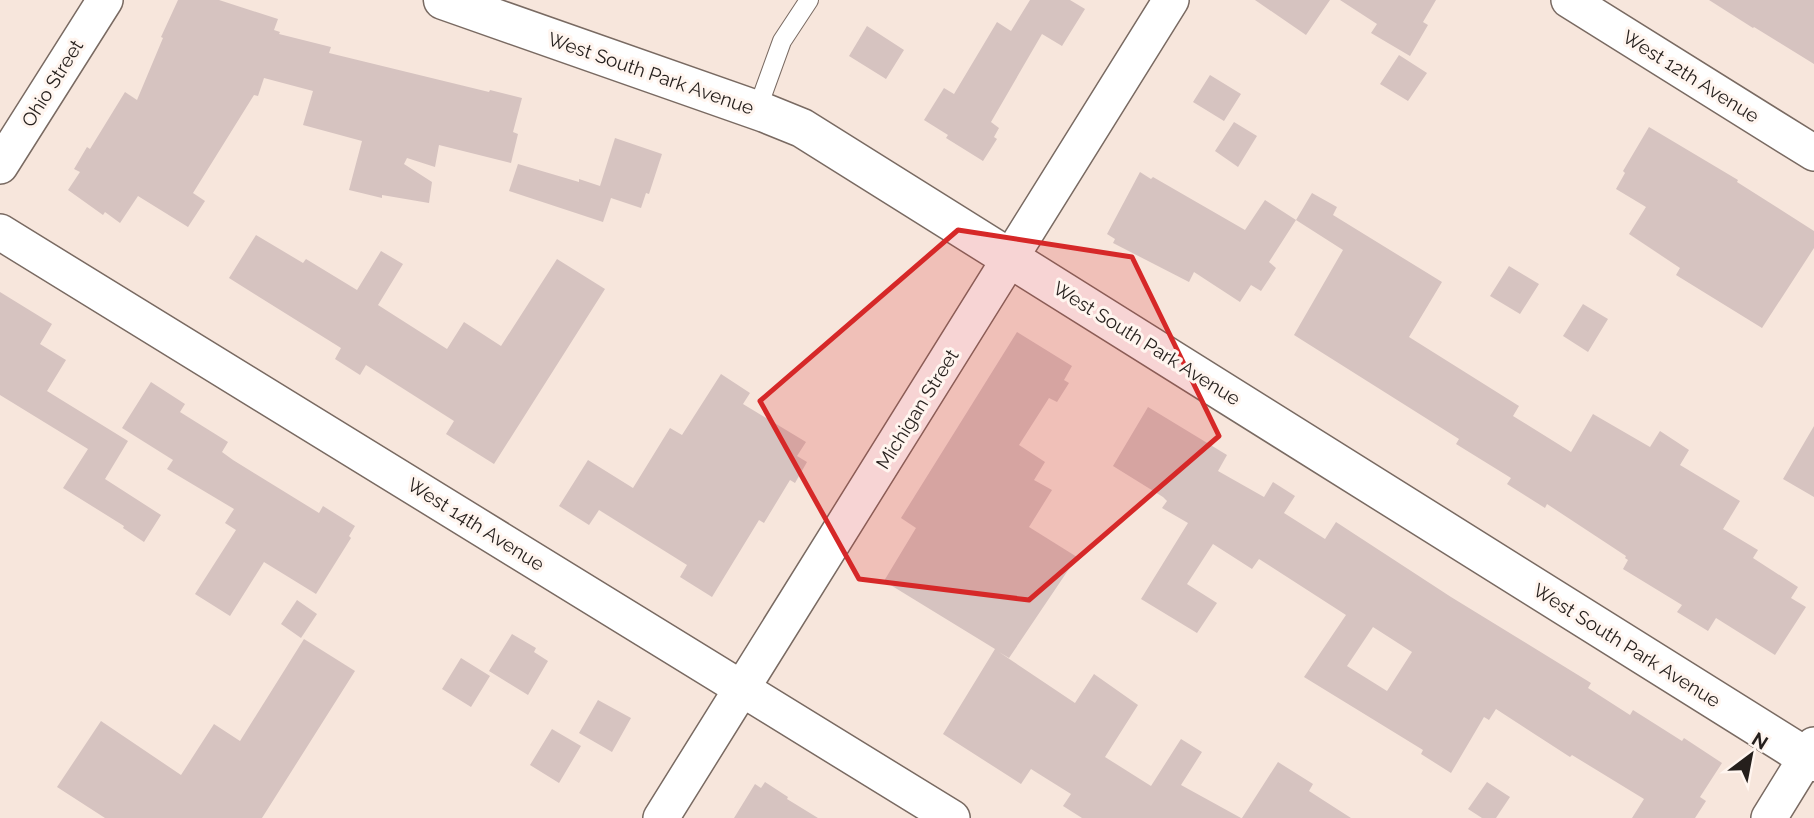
<svg xmlns="http://www.w3.org/2000/svg" width="1814" height="818" font-family="Raleway,sans-serif">
	<rect width="100%" height="100%" fill="#f7e6dc"/>
	<path fill="#d6c3c0" fill-rule="evenodd" d="M178 0H219L278 19 274 30 280 32 279 34 331 47 329 53 489 92 490 90 522 98 513 132 518 134 511 163 439 145 435 167 407 158 404 164 432 182 429 203 382 195V198L349 190 362 141 303 125 313 91 264 78 258 96 254 95 193 193 205 201 188 227 138 196 120 223 105 212 103 215 68 190 80 172 74 169 87 147 90 149 125 92 137 100 163 38 161 37Z
		M1030 0H1070L1085 9 1062 46 1042 34 991 122 999 128 994 137 997 139 983 161 946 138 948 135 924 120 944 88 954 94 997 22 1011 31Z
		M1255 0H1330L1306 35Z
		M1340 0H1436L1423 22 1428 25 1410 56 1371 33 1377 24Z
		M1709 0H1814V64L1754 27 1753 28Z
		M867 26 904 50 886 79 849 56Z
		M1399 55 1427 73 1408 101 1380 84Z
		M1210 75 1241 94 1224 121 1193 102Z
		M1234 122 1257 136 1238 167 1215 151Z
		M1649 127 1738 180 1737 182 1814 231V248L1762 328 1676 275 1680 268 1629 234 1646 207 1616 189 1625 173 1623 171Z
		M615 138 662 154 649 194 646 193 641 208 611 198 603 222 509 191 518 164 579 182V179L600 186Z
		M1140 172 1151 179 1153 177 1245 230 1265 200 1296 220 1269 262 1276 268 1261 291 1251 285 1240 302 1194 272 1189 282 1113 243 1115 239 1107 234Z
		M1312 193 1337 207 1333 215 1442 282 1409 337 1519 406 1513 416 1571 452 1593 414 1650 447 1660 431 1689 450 1680 465 1740 501 1723 529 1758 550 1753 558 1798 587 1791 598 1806 607 1775 655 1716 618 1708 631 1677 612 1682 605 1623 569 1628 560 1625 558 1626 556 1547 504 1545 508 1507 484 1511 478 1456 444 1459 439 1294 335 1343 250 1296 220Z
		M256 235 303 263 306 259 357 290 381 251 403 264 378 305 447 349 464 322 501 346 557 259 605 289 494 464 446 434 454 421 366 365 360 375 335 359 341 348 229 278Z
		M1509 266 1539 284 1520 314 1490 296Z
		M0 292 52 324 40 344 66 360 47 391 128 441 105 479 161 515 144 542 123 528 124 526 63 488 88 449 0 395Z
		M1583 304 1608 319 1588 352 1563 336Z
		M1017 332 1072 366 1064 380 1069 383 1057 402 1049 398 1019 445 1045 462 1034 480 1052 490 1029 527 1077 557 1009 658 999 652 1075 703 1094 674 1138 705 1105 757 1151 786 1181 739 1202 752 1181 785 1241 818H1082L1063 806 1071 794 1031 769 1021 784 943 734 995 649 884 581 916 528 901 518Z
		M721 374 750 393 743 404 806 442 797 456 807 462 795 483 790 480 764 523 759 520 712 597 680 577 687 565 599 510 589 525 559 506 588 460 633 488 670 428 682 435Z
		M151 382 185 404 180 412 228 442 222 452 233 460 319 513 323 506 355 526 349 536 351 538 316 594 264 562 230 616 195 594 236 530 225 523 234 509 167 469 173 460 122 428Z
		M1148 407 1227 455 1218 471 1264 497 1273 482 1295 496 1284 513 1325 539 1336 522 1451 597 1591 683 1588 688 1630 715 1633 710 1682 741 1684 738 1722 763 1700 797 1706 801 1695 818H1632L1644 799 1572 755 1570 757 1496 709 1489 720 1484 717 1451 773 1421 754 1423 750 1304 677 1346 615 1259 559 1252 569 1213 544 1187 584 1217 603 1197 633 1141 599 1188 523 1162 508 1167 501 1163 497 1113 466ZM1373 627 1412 652 1387 691 1347 666Z
		M1814 426V497L1783 479Z
		M297 600 317 614 301 638 281 624Z
		M512 634 536 648 534 652 548 661 528 695 489 671Z
		M304 639 355 671 262 818H105L57 787 101 721 181 775 214 724 240 741Z
		M461 658 490 676 471 707 442 689Z
		M598 700 631 718 612 752 579 733Z
		M552 729 581 746 559 783 530 765Z
		M1278 762 1313 784 1309 791 1351 818H1242Z
		M765 782 788 797 787 799 818 818H734L755 784 761 788Z
		M1487 782 1510 797 1496 818H1482L1468 809Z"/>
	<g fill="none" stroke-linecap="round" stroke-linejoin="round">
		<defs>
			<path id="service" d="M757 110 782 41 809 0"/>
			<path id="minor" d="M1569 0 1814 153
				M0 166 105 0
				M0 232 952 818
				M661 818 1171 0
				M1769 818 1814 745"/>
			<path id="secondary" d="M443 0 765 113 802 128 1814 762"/>
		</defs>
		<use href="#service" stroke="#796a62" stroke-width="20"/>
		<use href="#minor" stroke="#796a62" stroke-width="38"/>
		<use href="#secondary" stroke="#796a62" stroke-width="41"/>
		<use href="#service" stroke="#fff" stroke-width="18"/>
		<use href="#minor" stroke="#fff" stroke-width="35"/>
		<use href="#secondary" stroke="#fff" stroke-width="38"/>
	</g>
	<path fill="#d62828" fill-opacity="0.2" stroke="#d62828" stroke-width="5" stroke-linejoin="round" d="M958 230 1132 257 1219 436 1029 600 859 579 760 401Z"/>
	<g text-anchor="middle" dominant-baseline="central" stroke-width="6" stroke-linejoin="round" paint-order="stroke">
		<g font-size="19" fill="#251f1c" stroke="#fff5ef">
			<text transform="translate(651 73) rotate(19)">West South Park Avenue</text>
			<text transform="translate(1691 76) rotate(32)">West 12th Avenue</text>
			<text transform="translate(52 83) rotate(-58)">Ohio Street</text>
			<text transform="translate(1147 343) rotate(32)">West South Park Avenue</text>
			<text transform="translate(917 409) rotate(-58)">Michigan Street</text>
			<text transform="translate(476 524) rotate(32)">West 14th Avenue</text>
			<text transform="translate(1627 645) rotate(32)">West South Park Avenue</text>
		</g>
	</g>
	<g transform="translate(1751 755) rotate(32)" stroke="#fff5ef" stroke-width="5" paint-order="stroke">
	<path d="M0-5L12 26L0 18L-12 26Z" fill="#251f1c"/>
	<text y="-10" font-size="19" font-weight="bold" text-anchor="middle" fill="#251f1c">N</text>
	</g>
</svg>
